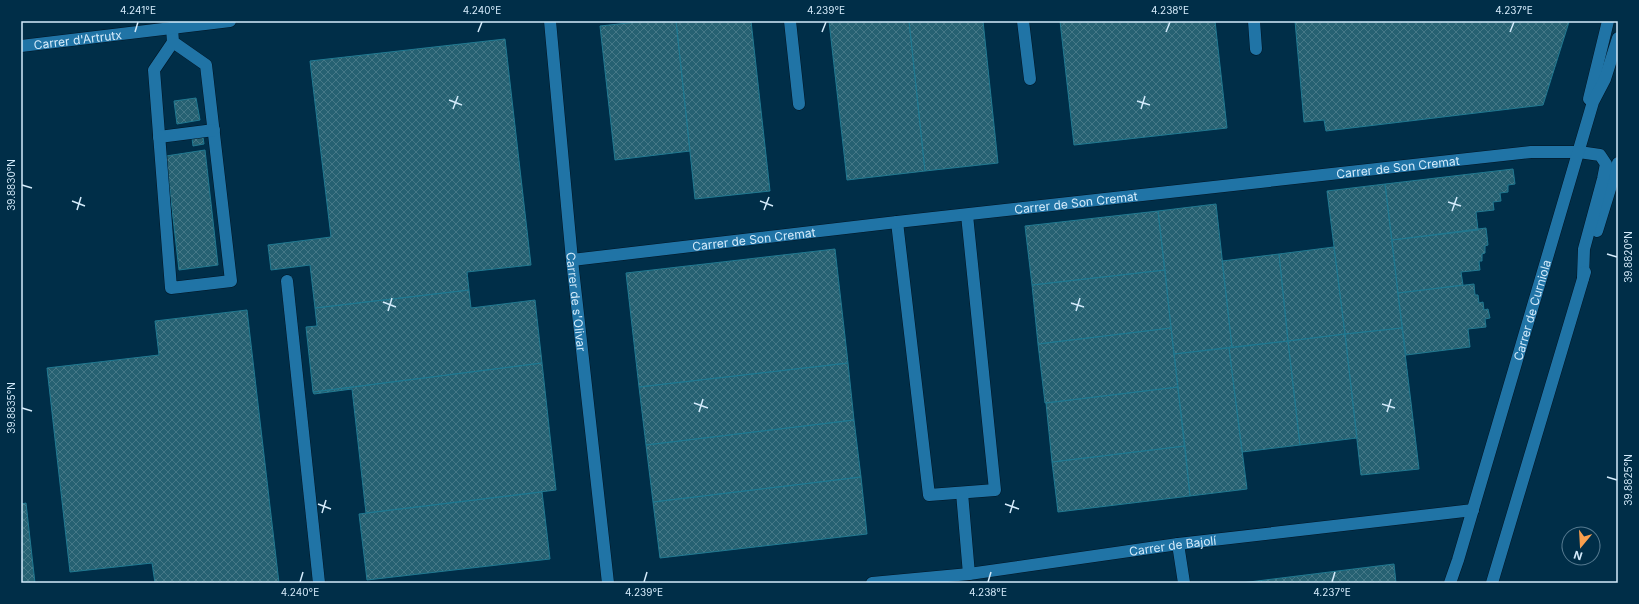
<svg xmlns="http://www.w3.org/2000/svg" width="1639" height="604" font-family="Inter,sans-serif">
	<defs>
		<pattern id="building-cross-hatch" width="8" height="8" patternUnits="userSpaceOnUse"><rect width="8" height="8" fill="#266172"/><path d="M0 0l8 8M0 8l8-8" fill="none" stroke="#457887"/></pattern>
	</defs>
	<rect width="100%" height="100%" fill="#002e48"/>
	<path fill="url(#building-cross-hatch)" stroke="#207991" d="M647 21H676L690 151 615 160 600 26Z
		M676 21H751L770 191 695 199Z
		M829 21H909L925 171 847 180Z
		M909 21H983L998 163 925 171Z
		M1060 21H1215L1227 128 1074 145Z
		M1295 21H1569V22L1543 105 1326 131 1324 120 1304 122Z
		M505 39 531 265 467 272 469 290 315 308 310 265 271 270 268 245 331 237 310 61Z
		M196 98 200 120 177 124 174 101Z
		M203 137 204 144 193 146 192 138Z
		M205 150 218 265 179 270 166 156Z
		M1513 169 1515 184 1508 185V192L1500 193 1501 201 1493 202 1494 210 1476 212 1478 230 1392 240 1385 184Z
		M1385 184 1402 328 1345 334 1327 191Z
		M1216 204 1232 347 1174 354 1158 211Z
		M1158 211 1165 270 1032 285 1025 226Z
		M1486 228 1488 245 1485 246V253L1482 254V261H1479L1480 270 1461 272 1463 285 1398 293 1392 240Z
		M1334 247 1345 334 1288 341 1279 254Z
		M835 249 848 363 639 387 626 273Z
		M1279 254 1288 341 1232 347 1222 261Z
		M1165 270 1171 328 1038 344 1032 285Z
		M1474 284 1475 295H1478L1479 303 1483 302 1484 310 1488 309 1490 318 1485 319 1486 327 1468 329 1470 347 1406 355 1398 293Z
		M469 290 471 308 535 300 542 363 313 392 306 327 317 326 315 308Z
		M247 310 279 583H155L152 563 70 572 47 368 159 355 155 321Z
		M1171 328 1178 387 1045 403 1038 344Z
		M1402 328 1419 469 1361 475 1345 334Z
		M1345 334 1357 438 1300 445 1288 341Z
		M1288 341 1300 445 1242 452 1229 348Z
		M1229 348 1247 489 1190 496 1174 354Z
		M542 363 556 490 366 513 352 389 314 394 313 392Z
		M848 363 854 420 646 445 639 387Z
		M1178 387 1185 446 1052 462 1046 403Z
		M854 420 861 477 653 502 646 445Z
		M1185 446 1190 496 1058 512 1052 462Z
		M861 477 867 534 660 558 653 502Z
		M542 492 550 559 367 580 359 514Z
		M26 503 35 583H21V504Z
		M1394 564 1396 583H1241Z"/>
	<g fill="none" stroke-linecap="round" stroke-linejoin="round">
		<defs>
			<g id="minor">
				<path id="s1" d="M550 21 572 260 608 583"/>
				<path d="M790 21 799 104"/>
				<path d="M1023 21 1030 79"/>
				<path d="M1254 21 1256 49"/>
				<path d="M172 28 173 42 154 70 171 288 231 281 206 65 173 42"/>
				<path id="s2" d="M21 46 230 21"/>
				<path d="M1589 99 1608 21"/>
				<path d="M159 137 214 130"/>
				<path d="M897 222 929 495 995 490 967 215"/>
				<path d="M1597 231 1618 163"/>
				<path id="s3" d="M572 260 897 222 1531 152H1579L1600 155 1606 164 1603 179 1584 249 1583 278"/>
				<path d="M287 281 319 583"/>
				<path d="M962 493 969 574"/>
				<path d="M1178 544 1184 583"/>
				<path id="s4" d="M872 583 969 574 1178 544 1473 510"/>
				<path id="s5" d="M1450 583 1458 560 1593 102 1605 79 1618 38"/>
				<path d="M1492 583 1585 272"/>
			</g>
		</defs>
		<use href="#minor" stroke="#001524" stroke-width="13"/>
		<use href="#minor" stroke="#2074a6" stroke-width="12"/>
	</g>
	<path fill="none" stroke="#d4ebfb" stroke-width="1.5" d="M135 32 138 22M478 32 482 22M822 32 826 22M1166 32 1170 22M1510 32 1514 22M449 100 462 105M1137 101 1150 105M453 109 458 96M1141 109 1145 96M22 185 32 188M72 201 85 206M760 201 773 206M1448 202 1461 206M77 210 81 197M764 210 769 197M1452 211 1457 197M1607 254 1617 257M383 302 396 307M1071 303 1084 307M388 311 392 298M1076 311 1080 298M694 403 708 408M1382 404 1395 408M22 408 32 411M699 412 703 399M1387 412 1391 399M1607 477 1617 480M318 504 331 509M1005 504 1019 509M322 513 326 500M1010 513 1014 500M300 582 303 572M644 582 647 572M988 582 991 572M1332 582 1335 572"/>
	<g text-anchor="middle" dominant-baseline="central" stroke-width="3.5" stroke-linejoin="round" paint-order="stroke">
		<g font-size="12" fill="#d4ebfb" stroke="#002e48">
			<text stroke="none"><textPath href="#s2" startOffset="57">Carrer d'Artrutx</textPath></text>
			<text stroke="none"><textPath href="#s3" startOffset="831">Carrer de Son Cremat</textPath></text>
			<text stroke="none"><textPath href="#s3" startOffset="507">Carrer de Son Cremat</textPath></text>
			<text stroke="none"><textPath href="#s3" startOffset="183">Carrer de Son Cremat</textPath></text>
			<text stroke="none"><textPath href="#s1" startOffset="282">Carrer de s'Olivar</textPath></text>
			<text stroke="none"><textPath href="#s5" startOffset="285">Carrer de Curniola</textPath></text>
			<text stroke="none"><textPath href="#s4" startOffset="303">Carrer de Bajolí</textPath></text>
		</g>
	</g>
	<rect width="1639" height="604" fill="none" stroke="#002e48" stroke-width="44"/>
	<g transform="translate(1581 546) rotate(198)"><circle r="19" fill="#002e48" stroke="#557a90"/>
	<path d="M0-3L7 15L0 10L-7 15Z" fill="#f99f4d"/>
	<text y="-6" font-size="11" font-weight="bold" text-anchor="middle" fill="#d4ebfb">N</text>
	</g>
	<rect x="22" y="22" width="1595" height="560" fill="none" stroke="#d4ebfb" stroke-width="1.5"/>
	<g font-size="10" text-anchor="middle" fill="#d4ebfb">
		<text x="138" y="14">4.241°E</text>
		<text x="482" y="14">4.240°E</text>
		<text x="826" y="14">4.239°E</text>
		<text x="1170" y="14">4.238°E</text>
		<text x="1514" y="14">4.237°E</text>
		<text transform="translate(11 185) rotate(-90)" y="4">39.8830°N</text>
		<text transform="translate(1628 257) rotate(-90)" y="4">39.8820°N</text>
		<text transform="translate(11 408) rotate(-90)" y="4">39.8835°N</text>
		<text transform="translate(1628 480) rotate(-90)" y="4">39.8825°N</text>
		<text x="300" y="596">4.240°E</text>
		<text x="644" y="596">4.239°E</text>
		<text x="988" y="596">4.238°E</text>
		<text x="1332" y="596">4.237°E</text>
	</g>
</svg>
